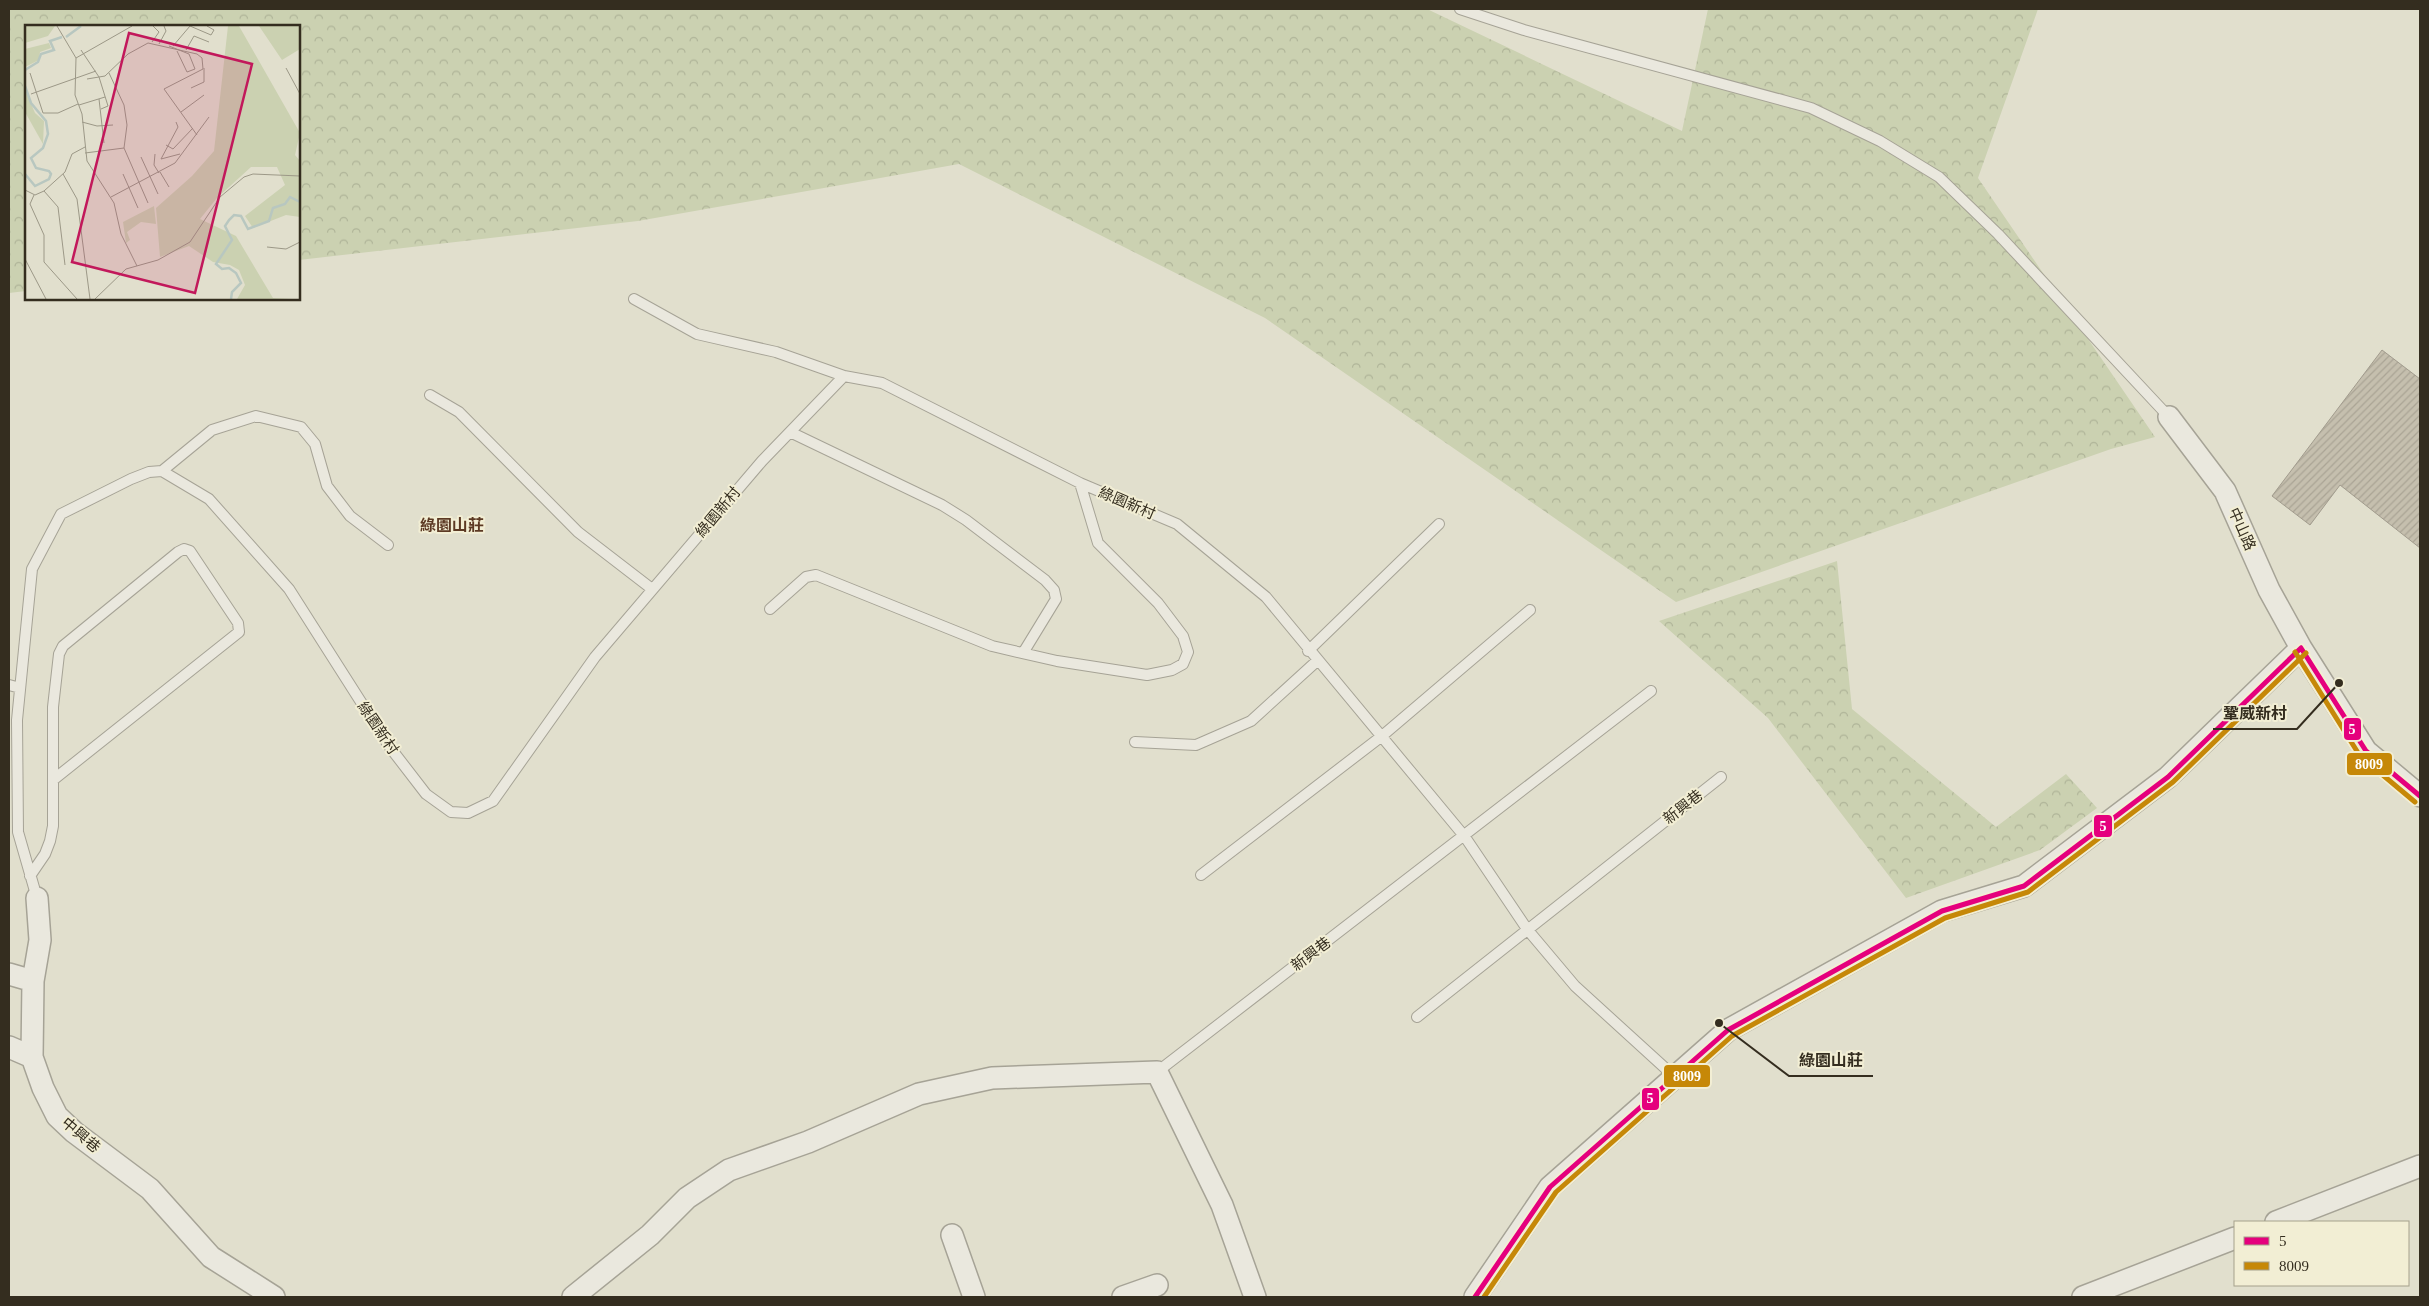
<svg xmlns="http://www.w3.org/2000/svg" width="2429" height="1306" font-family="'Times New Roman','Noto Sans TC',serif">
	<defs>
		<pattern id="forest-crowns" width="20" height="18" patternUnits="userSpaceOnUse" patternTransform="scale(1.25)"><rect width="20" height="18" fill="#cbd1b1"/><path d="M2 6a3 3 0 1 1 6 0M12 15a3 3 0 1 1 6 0" fill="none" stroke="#afb498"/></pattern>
		<pattern id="building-hatch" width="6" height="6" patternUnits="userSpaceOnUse" patternTransform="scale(1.25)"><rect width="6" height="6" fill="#c5bfae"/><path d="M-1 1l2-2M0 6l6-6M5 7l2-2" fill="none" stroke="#aaa495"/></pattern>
	</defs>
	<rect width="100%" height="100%" fill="#e1dfcd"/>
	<path fill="url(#forest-crowns)" d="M9 9H1427L1682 131 1708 9H2038L1978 178 2155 437 2111 449 1676 602 1265 318 959 164 638 221 299 260V26H26V291L9 293Z
		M1837 561 1852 709 1996 827 2066 774 2097 808 2040 850 1906 898 1768 718 1659 621Z"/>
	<path fill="url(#building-hatch)" stroke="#a19b8d" d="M2382 350 2420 379V548L2340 485 2310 525 2272 496Z"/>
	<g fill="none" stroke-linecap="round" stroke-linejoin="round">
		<defs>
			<path id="service" d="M1460 9 1524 30 1811 108 1880 141 1939 177 1998 234 2169 417
				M634 299 697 334 776 352 844 376 882 383 1080 483 1177 524 1266 597 1465 837 1527 929 1575 986 1676 1078
				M430 395 459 412 578 532 652 589
				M790 432 942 505 966 520 1045 580 1054 590 1056 599 1023 653
				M162 471 212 430 256 416 301 427 315 444 327 486 350 516 388 545
				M770 609 806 577 816 575 992 646 1057 661 1147 675 1172 670 1183 664 1188 652 1183 636 1158 603 1098 543 1080 483
				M1308 651 1439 524
				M9 685 20 688
				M1135 742 1196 745 1251 721 1318 660
				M1201 875 1382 736 1530 610
				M30 876 45 854 50 841 53 826V707L59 654 63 646 178 552 184 549 190 551 238 623 239 632 53 780
				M37 898 18 832 17 720 32 569 61 514 131 479 149 472 162 471 209 499 289 589 389 746 426 794 451 812 468 813 493 801 595 657 762 461 844 376
				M1417 1017 1721 777
				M1157 1072 1651 691"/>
			<path id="minor" d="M2169 417 2225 491 2269 590 2301 648 2366 751 2420 796
				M37 898 40 940 33 981 32 1057 43 1088 57 1116 74 1132 150 1189 211 1257 274 1297
				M9 974 33 981
				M9 1047 32 1057
				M2276 1222 2420 1166
				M952 1235 974 1297
				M573 1297 650 1235 687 1198 729 1170 808 1142 919 1094 992 1078 1157 1072 1222 1205 1255 1297
				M1123 1297 1157 1285
				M1475 1297 1550 1187 1728 1030 1942 911 2024 886 2168 777 2301 648
				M2083 1297 2235 1238"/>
		</defs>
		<use href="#service" stroke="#a6a396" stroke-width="12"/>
		<use href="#minor" stroke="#a6a396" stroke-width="24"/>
		<use href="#service" stroke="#eae8de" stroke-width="10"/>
		<use href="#minor" stroke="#eae8de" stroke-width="21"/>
		<defs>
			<path id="bus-1" d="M2301 648 2366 751 2420 796
				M1475 1297 1550 1187 1728 1030 1942 911 2024 886 2168 777 2301 648"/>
			<path id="bus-2" d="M2295 652 2360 756 2415 802
				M1484 1297 1556 1192 1732 1036 1945 918 2028 892 2173 782 2306 653"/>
		</defs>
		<use href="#bus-1" stroke="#f2eed4" stroke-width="9"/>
		<use href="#bus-2" stroke="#f2eed4" stroke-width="9"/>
		<use href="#bus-1" stroke="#e5007d" stroke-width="5"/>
		<use href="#bus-2" stroke="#c68808" stroke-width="5"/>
	</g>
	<g text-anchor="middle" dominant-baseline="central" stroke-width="4" stroke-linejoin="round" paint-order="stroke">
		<g font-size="15" fill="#342d1f" stroke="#f2eed4">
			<text transform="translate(1127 503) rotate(23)">綠園新村</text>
			<text transform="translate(718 512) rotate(-50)">綠園新村</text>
			<text transform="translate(2242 529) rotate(66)">中山路</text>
			<text transform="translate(378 728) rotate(56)">綠園新村</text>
			<text transform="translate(1683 807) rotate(-38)">新興巷</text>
			<text transform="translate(1311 954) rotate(-37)">新興巷</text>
			<text transform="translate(81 1135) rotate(40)">中興巷</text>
		</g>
		<g font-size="16" font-weight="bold" fill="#5c3923" stroke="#f2eed4">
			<text x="452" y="525">綠園山莊</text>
		</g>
	</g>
	<g transform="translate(25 25)">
		<rect width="275" height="275" fill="#e1dfcd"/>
		<path d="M0 1H30L23 11 0 18ZM203 1H214L275 108 270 130 275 136V192L261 190 228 203 220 191 260 160 252 142H226L192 173 175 194 211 211 248 273 267 274H212L220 260 214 245 205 240 188 237 164 221 135 232 131 183 167 151 189 126ZM234 1H275V24L257 35ZM24 18 26 23 15 27 14 35 0 42V24ZM0 65 10 88 19 96 18 119 0 87ZM129 181 131 199 116 197 102 207 105 215 101 218 98 197Z" fill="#cbd1b1"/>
		<path fill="none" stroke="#b8c7c0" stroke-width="2.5" d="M41 12 56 1M0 45 13 37 16 29 29 25 25 16 37 12M0 61 6 78 21 96 23 109 18 123 6 133 11 143 24 146 26 149 24 154 10 161 0 149M206 274 207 267 216 258 211 248 204 243 197 244 191 239 207 215 200 201 204 195 209 190 216 191 223 204 244 196 248 183 260 179 265 172 275 177"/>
		<path fill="none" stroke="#9c9887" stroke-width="1" d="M32 1 51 33 50 70 57 89 62 136 89 178 96 209 112 241M165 1 186 10 189 5 182 1M127 17 134 7 128 1M134 19 141 6 139 1M144 21 164 29 170 44 162 47 152 26M148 21 165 1M56 25 74 52 83 81 76 84M161 25 169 11 184 17M51 33 107 1M261 43 275 69M5 48 18 88H33L53 79M84 48 99 80 102 100 99 123M62 54 80 51 103 29 123 18 172 29 177 33 178 44 139 64 172 110M166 63 179 57V43M6 69 71 46M74 74 79 118M54 80 80 72M156 87 179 70M57 97 72 101 88 100M151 97 153 102 136 134 155 129M141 120 148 124 168 103M99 123 123 178M60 128 99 123M130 129 129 140 134 148M116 132 133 169M135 147 144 162M38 149 52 174 65 274M98 149 113 183M0 165 10 170 19 166 40 147 47 129 60 122M19 166 33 182 40 240M9 170 5 179 19 210V237L52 274M86 172 150 138 184 92M242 222 261 224 275 217M0 234 21 274M70 274 101 244 133 235 165 217 195 172 219 152 228 149 275 151"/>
		<path fill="#c2185b" fill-opacity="0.15" stroke="#c2185b" stroke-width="2.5" d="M104 8 227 39 170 268 47 237Z"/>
		<rect width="275" height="275" fill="none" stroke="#342d1f" stroke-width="2.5"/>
	</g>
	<path fill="none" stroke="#342d1f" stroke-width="2" d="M2339 683L2297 729H2213M1719 1023L1789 1076H1873"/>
	<g fill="#342d1f" stroke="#f2eed4" stroke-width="2">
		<circle cx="2339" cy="683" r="5"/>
		<circle cx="1719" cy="1023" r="5"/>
	</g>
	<g font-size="16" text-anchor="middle" font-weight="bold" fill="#342d1f" stroke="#f2eed4" stroke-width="4" stroke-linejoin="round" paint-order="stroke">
		<text x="2255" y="719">鞏威新村</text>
		<text x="1831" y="1066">綠園山莊</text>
	</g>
	<g stroke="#f2eed4" stroke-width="2">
		<rect x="2343" y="717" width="19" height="24" rx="5" fill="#e5007d"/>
		<rect x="2346" y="752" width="47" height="24" rx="5" fill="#c68808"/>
		<rect x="2093" y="814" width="20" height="24" rx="5" fill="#e5007d"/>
		<rect x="1663" y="1064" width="48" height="24" rx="5" fill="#c68808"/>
		<rect x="1641" y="1087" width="19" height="24" rx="5" fill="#e5007d"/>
	</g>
	<g font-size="14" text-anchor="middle" font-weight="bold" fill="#fff">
		<text x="2352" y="734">5</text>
		<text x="2369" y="769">8009</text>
		<text x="2103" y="831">5</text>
		<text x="1687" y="1081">8009</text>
		<text x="1650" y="1103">5</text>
	</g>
	<rect width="2429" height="1306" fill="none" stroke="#342d1f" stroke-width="20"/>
	<rect x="2234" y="1221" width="175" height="65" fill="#f2eed4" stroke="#a6a18c"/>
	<rect x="2244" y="1237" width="25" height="8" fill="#e5007d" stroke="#a6a18c"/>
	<text x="2279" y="1246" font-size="15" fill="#342d1f">5</text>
	<rect x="2244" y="1262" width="25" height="8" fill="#c68808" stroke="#a6a18c"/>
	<text x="2279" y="1271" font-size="15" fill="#342d1f">8009</text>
</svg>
